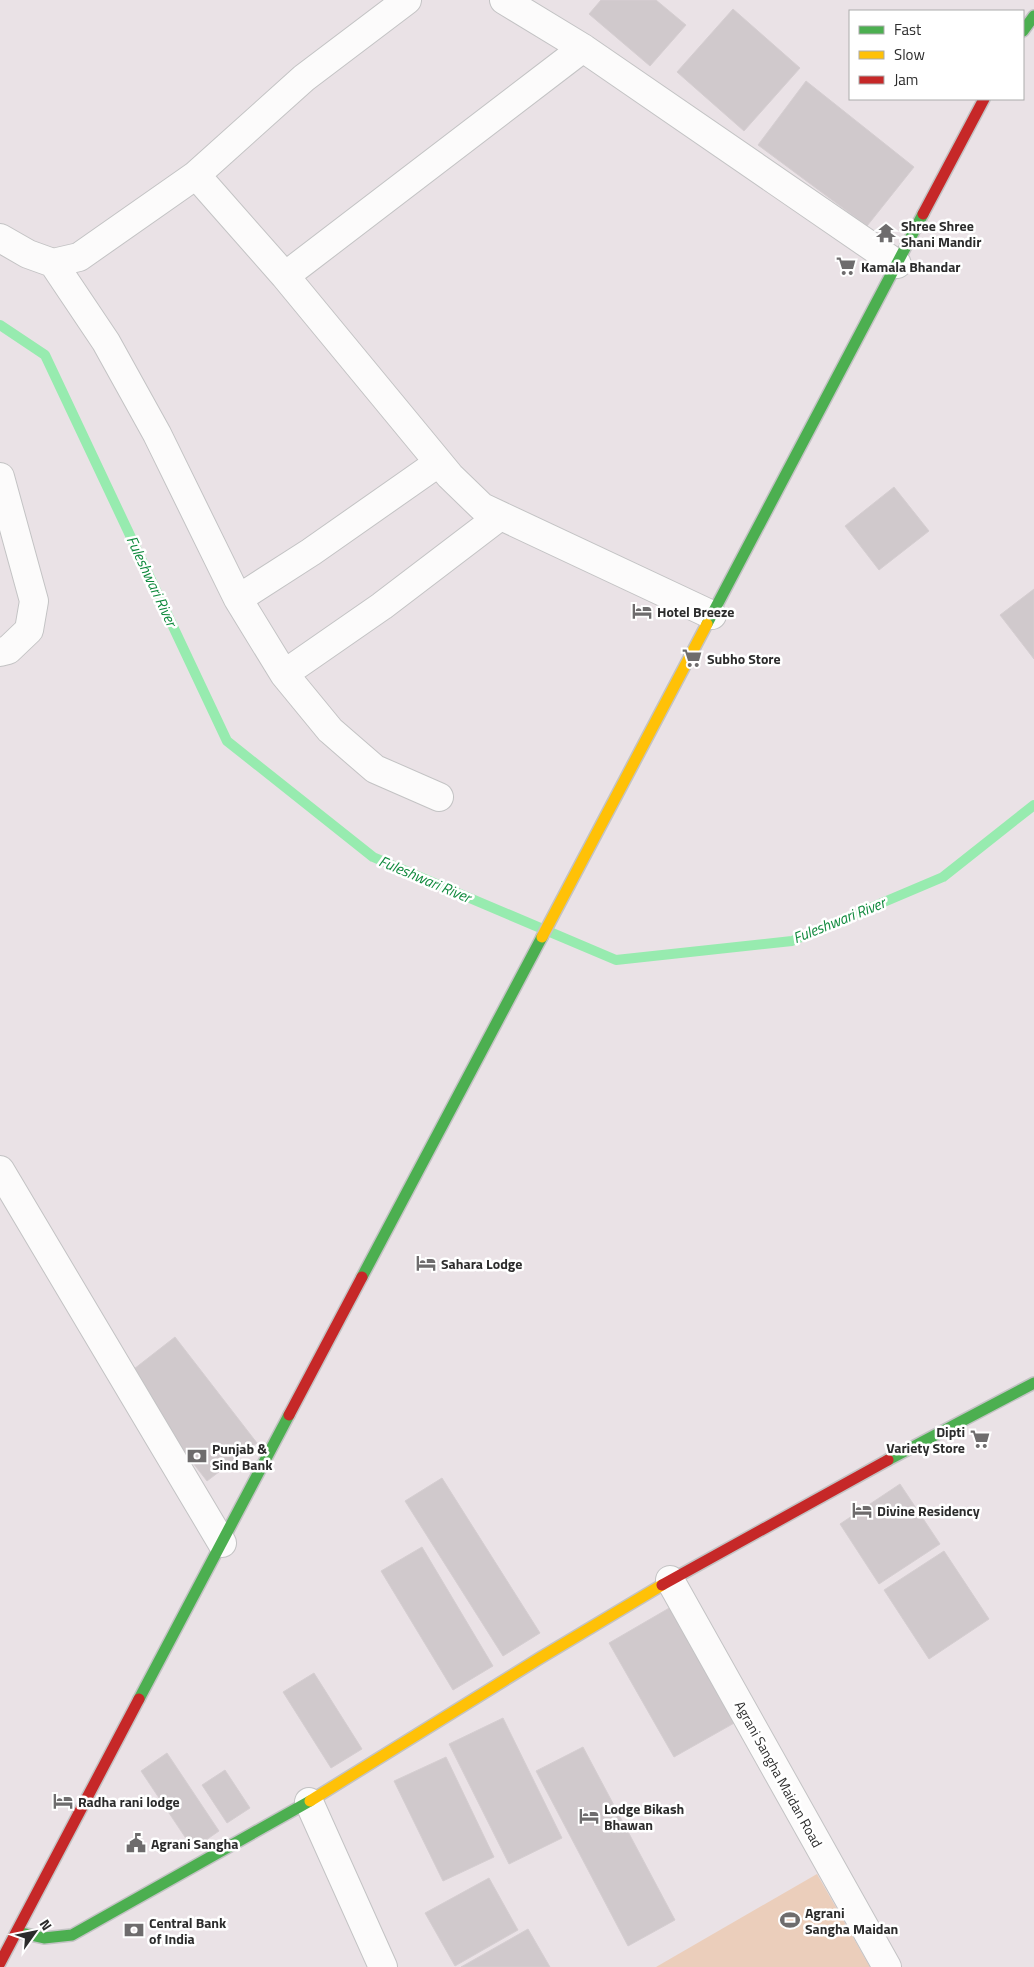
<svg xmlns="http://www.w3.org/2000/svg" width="1034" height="1967" font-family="'Titillium Web',sans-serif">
	<rect width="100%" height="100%" fill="#eae2e6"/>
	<path fill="#ebcebb" d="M817 1874 870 1967H656Z"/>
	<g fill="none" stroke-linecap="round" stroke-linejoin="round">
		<path stroke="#97ebaf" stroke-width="10" d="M0 325 45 355 227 741 373 857 616 960 792 941 943 877 1034 805"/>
	</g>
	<path fill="#d0c9cc" stroke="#d5ced1" d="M601 0H656L686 25 650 66 589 14Z
		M733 9 800 68 744 131 677 72Z
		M806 81 914 167 867 226 758 145Z
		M894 487 929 531 879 570 845 526Z
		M1034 589V659L1000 615Z
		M175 1337 257 1443 207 1481 125 1376Z
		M442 1478 540 1633 503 1656 405 1501Z
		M900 1484 940 1544 879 1584 840 1524Z
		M422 1547 493 1666 453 1690 381 1571Z
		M944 1551 989 1619 929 1659 884 1590Z
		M671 1607 736 1722 674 1757 609 1643Z
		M314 1673 362 1749 331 1768 283 1692Z
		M503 1718 562 1838 509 1864 449 1744Z
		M583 1747 675 1920 628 1946 536 1771Z
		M167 1753 219 1831 193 1849 141 1771Z
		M446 1757 494 1857 443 1881 394 1781Z
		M225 1770 250 1808 227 1823 202 1785Z
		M489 1878 518 1930 455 1966 425 1913Z
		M528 1929 550 1967H461Z"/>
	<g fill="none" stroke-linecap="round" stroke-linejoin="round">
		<defs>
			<path id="street" d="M504 0 583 48 897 264
				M196 175 285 276 450 476 482 507 712 615
				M0 238 28 254 53 263 79 257 196 175 304 78 407 0
				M53 263 106 342 157 434 238 599 284 674 330 730 375 769 439 797
				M285 276 583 48
				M0 477 34 601 29 630 8 650 0 652
				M238 599 311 552 438 463
				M284 674 382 606 500 516
				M0 1170 222 1543
				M670 1580 887 1967
				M309 1802 383 1967"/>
			<path id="fast" d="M1023 31 1034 16
				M707 624 923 214
				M362 1277 542 937
				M888 1460 1034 1383
				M139 1699 289 1415
				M17 1932 44 1938 72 1935 310 1801"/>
			<path id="slow" d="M542 937 707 624
				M310 1801 540 1658 662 1585"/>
			<path id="jam" d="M923 214 984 99
				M289 1415 362 1277
				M662 1585 888 1460
				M0 1963 139 1699"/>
		</defs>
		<use href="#street" stroke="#c3c3c4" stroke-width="30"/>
		<use href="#fast" stroke="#c3c3c4" stroke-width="14"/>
		<use href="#slow" stroke="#c3c3c4" stroke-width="14"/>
		<use href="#jam" stroke="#c3c3c4" stroke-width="14"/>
		<use href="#street" stroke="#fcfbfb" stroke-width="28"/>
		<use href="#fast" stroke="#4caf50" stroke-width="11"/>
		<use href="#slow" stroke="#ffc107" stroke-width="11"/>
		<use href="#jam" stroke="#c62828" stroke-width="11"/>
	</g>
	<defs>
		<symbol id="temple-bare" viewBox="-9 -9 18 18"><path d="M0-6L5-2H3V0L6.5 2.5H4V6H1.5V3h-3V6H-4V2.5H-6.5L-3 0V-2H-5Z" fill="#6e6c6d" stroke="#fff" stroke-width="2.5" paint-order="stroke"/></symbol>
		<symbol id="supermarket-bare" viewBox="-9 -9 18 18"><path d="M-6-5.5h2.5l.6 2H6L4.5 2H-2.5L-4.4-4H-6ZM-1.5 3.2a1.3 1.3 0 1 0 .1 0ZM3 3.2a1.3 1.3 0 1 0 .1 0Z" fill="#6e6c6d" stroke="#fff" stroke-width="2.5" paint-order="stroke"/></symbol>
		<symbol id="hotel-bare" viewBox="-9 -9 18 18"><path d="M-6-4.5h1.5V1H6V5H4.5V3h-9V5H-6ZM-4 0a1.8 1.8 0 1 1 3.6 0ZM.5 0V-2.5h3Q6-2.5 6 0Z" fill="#6e6c6d" stroke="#fff" stroke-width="2.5" paint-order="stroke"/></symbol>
		<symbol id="bank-bare" viewBox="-9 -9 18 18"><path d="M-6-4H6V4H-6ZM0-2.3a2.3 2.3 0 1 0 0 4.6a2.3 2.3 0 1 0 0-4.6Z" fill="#6e6c6d" stroke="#fff" stroke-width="2.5" paint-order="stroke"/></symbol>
		<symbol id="civic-bare" viewBox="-9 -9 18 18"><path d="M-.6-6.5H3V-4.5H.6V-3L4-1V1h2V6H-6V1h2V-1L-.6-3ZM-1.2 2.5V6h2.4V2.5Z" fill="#6e6c6d" stroke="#fff" stroke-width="2.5" paint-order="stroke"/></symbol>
		<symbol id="stadium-bare" viewBox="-9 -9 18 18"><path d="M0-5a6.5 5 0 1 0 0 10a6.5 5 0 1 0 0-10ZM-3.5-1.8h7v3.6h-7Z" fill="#6e6c6d" stroke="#fff" stroke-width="2.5" paint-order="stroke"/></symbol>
	</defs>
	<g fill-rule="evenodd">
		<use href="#temple-bare" x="872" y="219" width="28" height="28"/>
		<use href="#supermarket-bare" x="832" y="252" width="28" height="28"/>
		<use href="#hotel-bare" x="628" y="597" width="28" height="28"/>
		<use href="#supermarket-bare" x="678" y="644" width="28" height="28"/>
		<use href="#hotel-bare" x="412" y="1249" width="28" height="28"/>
		<use href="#supermarket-bare" x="966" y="1425" width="28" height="28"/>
		<use href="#bank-bare" x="183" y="1442" width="28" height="28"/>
		<use href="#hotel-bare" x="848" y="1496" width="28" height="28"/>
		<use href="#hotel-bare" x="49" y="1787" width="28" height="28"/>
		<use href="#hotel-bare" x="575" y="1802" width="28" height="28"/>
		<use href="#civic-bare" x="122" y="1829" width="28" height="28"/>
		<use href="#stadium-bare" x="776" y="1906" width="28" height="28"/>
		<use href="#bank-bare" x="120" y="1916" width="28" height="28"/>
	</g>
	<g text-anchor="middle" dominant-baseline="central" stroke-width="5" stroke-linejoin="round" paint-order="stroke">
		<g font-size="14" font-weight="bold" fill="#2c2c2c" stroke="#fff" text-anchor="start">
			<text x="901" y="225">Shree Shree<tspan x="901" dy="16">Shani Mandir</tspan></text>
			<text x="861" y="266">Kamala Bhandar</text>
			<text x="657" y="611">Hotel Breeze</text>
			<text x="707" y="658">Subho Store</text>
			<text x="441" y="1263">Sahara Lodge</text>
			<text x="965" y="1431" text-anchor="end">Dipti<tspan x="965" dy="16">Variety Store</tspan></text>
			<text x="212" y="1448">Punjab &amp;<tspan x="212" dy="16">Sind Bank</tspan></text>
			<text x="877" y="1510">Divine Residency</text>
			<text x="78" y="1801">Radha rani lodge</text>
			<text x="604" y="1808">Lodge Bikash<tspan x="604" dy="16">Bhawan</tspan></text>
			<text x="151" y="1843">Agrani Sangha</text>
			<text x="805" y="1912">Agrani<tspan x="805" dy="16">Sangha Maidan</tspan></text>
			<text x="149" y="1922">Central Bank<tspan x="149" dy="16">of India</tspan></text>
		</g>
		<g font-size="14" fill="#2c2c2c" stroke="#fff">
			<text transform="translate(779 1774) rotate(61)">Agrani Sangha Maidan Road</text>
		</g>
		<g font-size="15" font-style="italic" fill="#0e893c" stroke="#fff">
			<text transform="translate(152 581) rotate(65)">Fuleshwari River</text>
			<text transform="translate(425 879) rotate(23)">Fuleshwari River</text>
			<text transform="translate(839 920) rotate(-22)">Fuleshwari River</text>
		</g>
	</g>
	<rect x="849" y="10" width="175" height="90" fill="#ffffff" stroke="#ababab"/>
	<rect x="859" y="26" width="25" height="8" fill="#4caf50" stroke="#ababab"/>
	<text x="894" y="35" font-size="15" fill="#2c2c2c">Fast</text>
	<rect x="859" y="51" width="25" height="8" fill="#ffc107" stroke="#ababab"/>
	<text x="894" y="60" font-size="15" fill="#2c2c2c">Slow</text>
	<rect x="859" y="76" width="25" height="8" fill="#c62828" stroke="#ababab"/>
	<text x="894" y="85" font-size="15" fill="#2c2c2c">Jam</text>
	<g transform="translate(35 1932) rotate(57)" stroke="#ffffff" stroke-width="4" paint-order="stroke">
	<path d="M0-4L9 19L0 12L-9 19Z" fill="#2c2c2c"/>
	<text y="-8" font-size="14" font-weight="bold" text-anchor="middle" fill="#2c2c2c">N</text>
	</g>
</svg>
